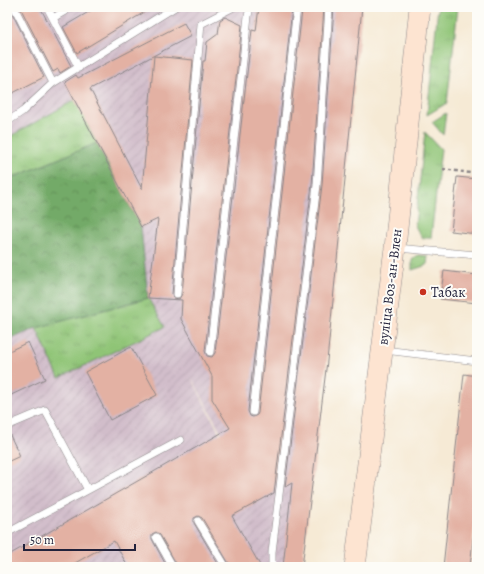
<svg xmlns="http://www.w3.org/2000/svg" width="484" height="574" font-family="Alegreya,serif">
	<defs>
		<pattern id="industrial-furrows" width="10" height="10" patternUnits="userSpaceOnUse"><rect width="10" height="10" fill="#d1bdca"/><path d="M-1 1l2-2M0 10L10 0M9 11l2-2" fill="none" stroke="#b3a2ae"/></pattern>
		<pattern id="grass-tufts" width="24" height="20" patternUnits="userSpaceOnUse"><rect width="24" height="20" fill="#8fc476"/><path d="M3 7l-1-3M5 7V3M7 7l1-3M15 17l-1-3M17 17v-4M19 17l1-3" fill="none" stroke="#7ba867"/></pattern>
		<pattern id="forest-crowns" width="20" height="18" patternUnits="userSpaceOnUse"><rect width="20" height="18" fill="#73aa67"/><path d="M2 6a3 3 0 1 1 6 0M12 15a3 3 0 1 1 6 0" fill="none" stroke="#5e8a56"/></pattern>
	</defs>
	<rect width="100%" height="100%" fill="#fdfcf7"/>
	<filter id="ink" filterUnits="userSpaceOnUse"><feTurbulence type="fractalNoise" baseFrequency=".025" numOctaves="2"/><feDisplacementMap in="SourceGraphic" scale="8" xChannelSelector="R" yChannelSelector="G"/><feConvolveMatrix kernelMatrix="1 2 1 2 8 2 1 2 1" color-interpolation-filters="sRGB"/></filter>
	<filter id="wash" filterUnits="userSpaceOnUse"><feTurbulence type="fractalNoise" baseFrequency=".012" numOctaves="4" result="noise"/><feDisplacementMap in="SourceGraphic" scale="16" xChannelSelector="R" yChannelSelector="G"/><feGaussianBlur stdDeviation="0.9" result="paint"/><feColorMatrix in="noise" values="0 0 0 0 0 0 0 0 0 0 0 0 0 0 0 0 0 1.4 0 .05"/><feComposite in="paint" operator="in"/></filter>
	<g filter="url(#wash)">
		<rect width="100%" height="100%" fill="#f6ead5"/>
		<path fill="url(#industrial-furrows)" fill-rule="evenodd" d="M7 7H362L302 567H7V341L36 328 59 378 165 327 148 298 141 227 74 101 7 138ZM192 379 193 380 231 451 220 434Z"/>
		<path fill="url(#grass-tufts)" stroke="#587358" d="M438 7H458L447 103 427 115Z
			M75 100 97 143 7 180V138Z
			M446 113 443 135 432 122Z
			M425 132 441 149 431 238H422L415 226Z
			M418 255 428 256 427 265 412 270V260Z
			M148 298 165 327 59 378 36 328Z"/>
		<path fill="url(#forest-crowns)" stroke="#4a6651" d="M97 143 141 227 148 298 36 328 7 341V180Z"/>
		<g id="blocks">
			<path fill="#e3b1a3" d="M20 7H40L71 66 60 73 58 69 53 72Z
				M97 7H153L77 53 63 27Z
				M259 7 292 9 248 411 250 416 253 417 257 415 258 413 302 10 303 7H324L312 185 274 493 232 516 261 567H231L202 518 198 516 194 518V523L220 567H178L160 535 156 532 152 534V539L167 567H128L114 541 68 567H7V556L230 428 212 399V376L181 319 182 300 148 298 158 219 141 227 65 82 76 75 78 78 184 23 191 36 90 89 142 189 154 56 193 60 172 294 174 298 179 299 182 294 203 61H205L207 42 218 34 220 20 225 17 242 25 205 351 207 356 212 357 215 353 252 30 256 31Z
				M334 7H362L327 361 302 567H283L292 483 285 487 322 185Z
				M11 11 44 77 7 96V13Z
				M457 177 477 179V234L451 231Z
				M444 271 477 275V303L440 299Z
				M28 342 45 379 7 397V352Z
				M131 347 157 395 110 420 85 372Z
				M464 374 477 376V502L470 567H443Z
				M7 431H8L20 456 7 462Z"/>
		</g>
	</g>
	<g filter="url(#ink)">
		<use href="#blocks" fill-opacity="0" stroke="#8c8688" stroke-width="1"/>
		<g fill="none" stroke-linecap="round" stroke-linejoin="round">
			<defs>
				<path id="lane" d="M14 7 53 83 175 7
					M47 7 79 68
					M53 18 72 7
					M7 122 23 111 53 83
					M397 248 477 255
					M177 294 201 24 234 7
					M384 350 477 361
					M210 352 248 16 250 7
					M253 412 297 7
					M7 426 45 410 88 490 7 533
					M88 490 181 440
					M198 521 226 567
					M156 537 173 567
					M272 567V552L317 185 329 7"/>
				<path id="secondary" d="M355 567 395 248 420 7"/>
			</defs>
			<use href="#lane" stroke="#8c8688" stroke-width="8"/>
			<use href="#secondary" stroke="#8c8688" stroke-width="22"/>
			<path stroke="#8c8688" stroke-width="2.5" stroke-dasharray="3 3" stroke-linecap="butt" d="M443 169 477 174"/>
			<use href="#lane" stroke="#fff" stroke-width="7"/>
			<use href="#secondary" stroke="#fde4d1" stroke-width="21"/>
		</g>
	</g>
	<circle fill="#c8321e" stroke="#fdfcf7" stroke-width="1.5" cx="423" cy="292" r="4"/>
	<g text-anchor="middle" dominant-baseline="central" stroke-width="4" stroke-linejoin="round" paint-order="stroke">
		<g font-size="14" fill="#22223b" stroke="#fdfcf7">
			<text transform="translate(390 287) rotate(-83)">вуліца Воз-ан-Влен</text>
		</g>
		<g font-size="14" fill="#22223b" stroke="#fdfcf7" text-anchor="start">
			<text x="431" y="292">Табак</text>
		</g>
	</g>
	<rect width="484" height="574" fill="none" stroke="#fdfcf7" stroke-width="24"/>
	<path d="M24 544v6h111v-6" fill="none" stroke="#22223b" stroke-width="2"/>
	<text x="30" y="544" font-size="12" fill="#22223b" stroke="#fdfcf7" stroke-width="3" paint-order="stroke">50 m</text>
</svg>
